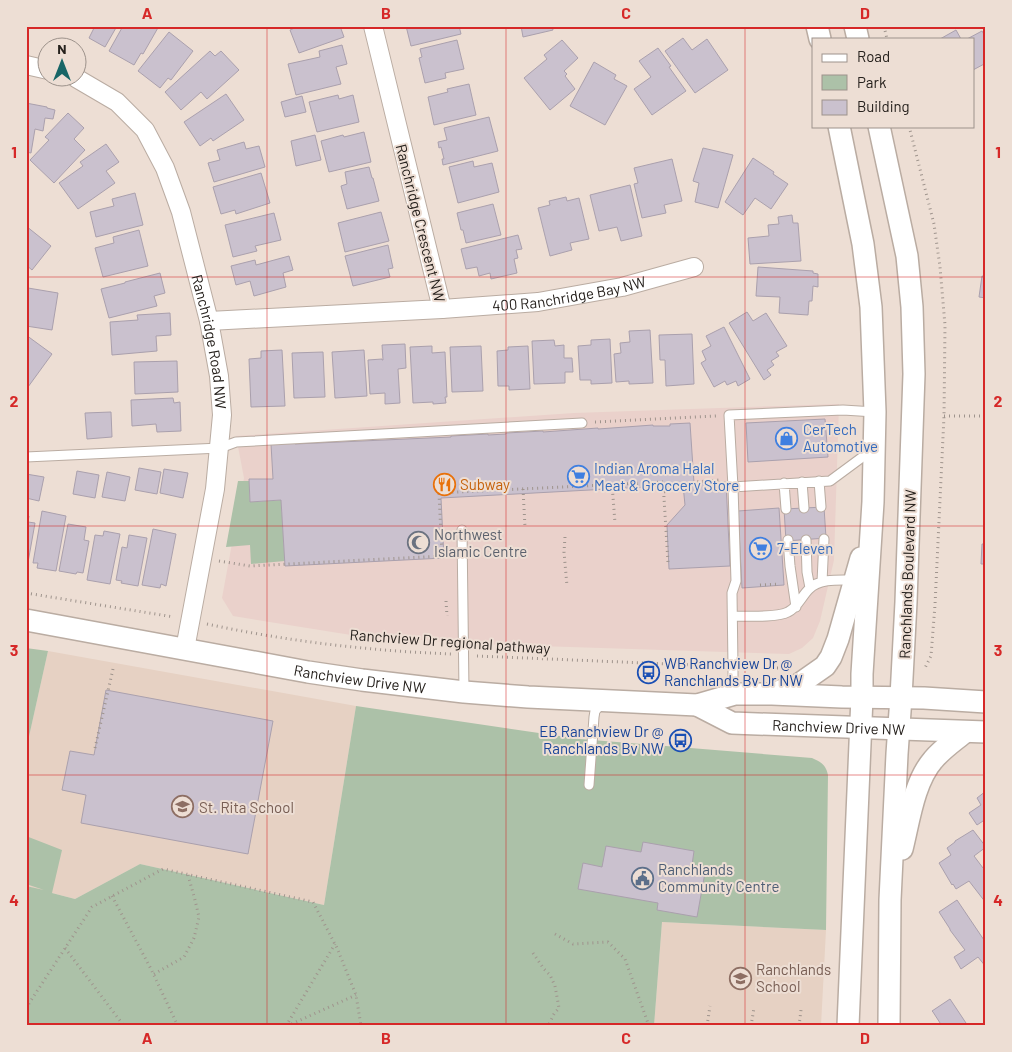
<svg xmlns="http://www.w3.org/2000/svg" width="1012" height="1052" font-family="Barlow,sans-serif">
	<rect width="100%" height="100%" fill="#edded4"/>
	<path fill="#ead1cb" d="M839 404 834 560 820 621 813 638 802 648 789 654 476 644 351 635 233 616 222 598 244 478 236 436 574 413Z"/>
	<path fill="#e6d1c3" d="M48 651 356 706 324 905 140 864 75 899 26 886V750Z
		M662 922 826 930 821 1026H654Z"/>
	<path fill="#acc1a8" d="M238 481H249L250 502 281 500 285 561 251 564 250 545 226 547Z
		M26 648 48 651 26 750Z
		M356 706 580 739 812 758C821 762 826 765 828 775L826 930 662 922 654 1026H26V886L44 890 26 884V836L62 850 52 893 75 899 140 864 324 905Z"/>
	<path fill="#cac1ce" stroke="#aaa0ad" d="M95 26H117L105 47 89 38Z
		M123 26H159L143 54 141 53 134 65 109 51Z
		M299 26H340L344 37 299 53 290 30Z
		M406 26H459L461 34 411 46Z
		M521 26H552L553 30 523 37Z
		M956 30 961 39H940Z
		M982 31 986 38V63L973 70V39H967Z
		M169 32 193 51 171 80 168 78 160 88 138 71Z
		M683 38 692 50 707 39 728 70 695 93 665 51Z
		M457 40 464 69 445 73 446 78 425 83 419 58 422 57 420 49Z
		M562 40 578 58 564 71 567 74 565 76 575 89 550 110 524 78 547 59 544 55Z
		M342 45 347 64 336 67 341 84 296 95 288 64 320 57 319 51Z
		M658 48 671 66 669 67 686 91 652 115 634 89 651 77 639 61Z
		M210 51 215 56 221 51 239 70 207 99 201 92 181 110 165 92Z
		M594 62 616 75 614 79 627 86 605 125 570 106Z
		M469 84 476 115 434 125 428 97 448 92 447 89Z
		M226 94 244 120 213 141 211 138 200 146 184 122Z
		M338 95 339 99 353 95 359 122 317 132 309 102Z
		M302 96 306 112 285 117 281 102Z
		M26 103 47 107V108L55 110 53 119 45 118 43 131 35 129 31 153 26 152Z
		M68 113 84 128 74 139 85 150 54 183 30 160 49 140 45 137Z
		M489 117 498 151 443 165 442 159H444L441 147 439 148 438 142 447 140 444 128Z
		M364 132 371 162 329 172 321 141 343 135 344 137Z
		M315 135 321 160 296 166 291 141Z
		M244 142 246 149 259 146 265 167 214 182 208 163 220 160 217 150Z
		M106 144 119 162 106 171 115 183 78 209 59 183 83 166 80 162Z
		M703 148 733 155 718 208 695 202 699 183 693 181Z
		M753 158 774 172 773 174 788 184 771 209 755 198 743 215 725 202Z
		M672 159 682 201 664 205 666 213 642 218 634 184 638 183 634 168Z
		M473 161 474 167 492 163 499 192 458 203 449 167Z
		M369 167 372 178H373L379 201 347 209 341 186 347 184 345 172Z
		M261 173 270 203 236 214 235 210 221 214 213 187Z
		M630 185 642 236 621 241 617 227 599 231 590 195Z
		M135 193 143 225 96 237 90 212 114 206 112 199Z
		M566 197 567 201 579 198 589 239 570 243 572 250 550 256 538 208 550 205 549 201Z
		M493 204 501 235 466 243 463 230H461L457 213Z
		M381 212 389 241 345 252 338 223Z
		M274 213 281 240 255 246 257 251 233 257 225 225Z
		M792 215 793 223H798L801 261 750 264 748 238 769 236 768 225 779 224 778 217Z
		M26 226 51 246 32 270 26 265Z
		M139 230 148 266 103 277 95 248 114 243 113 237Z
		M518 235 522 249 516 250 518 258 514 259 517 273 491 279 490 273 479 276 477 267 466 269 461 249Z
		M388 245 393 268 388 269 390 277 353 286 345 256Z
		M289 256 293 270 283 273 286 287 254 296 250 281 236 285 231 266 255 260 256 265Z
		M758 267 813 271V273L818 274V287L813 286 812 301H809L808 315 779 313 780 297 756 296Z
		M160 273 165 293 154 296 157 306 109 318 101 289 125 283V282Z
		M982 276 986 277V298L979 297Z
		M28 288 58 293 52 330 26 326V298Z
		M747 312 753 321 766 313 787 346 776 352 779 356 771 361 774 365 767 370 771 375 764 380 729 323Z
		M170 313 171 335 156 336 157 351 112 355 110 322 138 320 137 315Z
		M724 327 750 379 738 386 736 381 727 385 725 381 714 387 701 363 706 360 702 351 711 346 706 336Z
		M650 330 653 383 629 384V381L616 382 614 354 621 353 620 343 630 342 629 331Z
		M692 334 694 384 666 386 665 360H660L659 335Z
		M26 335 52 354 28 387 26 386Z
		M610 339 612 383 591 384V380H580L578 346 591 345V340Z
		M554 340 555 346 564 345V358H572L573 372H565V383L534 384 532 341Z
		M405 344 406 368 398 369 400 403 385 404V393L370 394 368 360 382 359V360H383L382 345Z
		M432 346V353L445 352 447 397H445L446 403 433 404V402L413 403 410 347Z
		M481 346 483 391 452 392 450 347Z
		M528 346 530 389 509 390V386H498L497 351 508 350V347Z
		M282 350 285 406 251 407 249 359 261 358V351Z
		M364 350 367 396 335 398 332 352Z
		M323 352 325 397 294 398 292 353Z
		M177 361 178 392 135 394 134 362Z
		M173 398 174 403 180 402 181 431 157 432 156 424 132 426 131 400Z
		M111 412 112 437 87 439 85 413Z
		M825 419 828 457 748 462 746 423Z
		M690 423 694 483 726 482 730 566 669 569 667 525 685 505 683 485 441 498 444 558 285 566 281 500 250 502 249 479H273L271 444 295 443V444L451 437V436L488 434V435L506 434V433L543 431V432L598 428V429L653 425V426H670V424Z
		M139 468 161 472 157 494 135 490Z
		M164 469 188 473 183 498 160 493Z
		M77 471 99 475 95 498 73 494Z
		M107 472 130 477 125 501 102 497Z
		M26 474 44 477 39 501 26 498Z
		M824 507 826 538 786 541 784 509Z
		M779 508 784 585 742 588 738 511Z
		M42 511 66 516 56 571 37 568 38 563H33Z
		M26 516H29L28 522 35 523 27 568Z
		M68 524 86 527 84 540 89 541 83 573 77 572 76 574 59 571Z
		M153 529 176 534 166 586 161 584 160 588 142 585Z
		M104 531 120 534 110 584 87 580 95 535 103 536Z
		M129 535 147 538 138 586 121 583 122 581 116 580 122 547 127 548Z
		M982 544H986V574L985 564H981Z
		M106 690 273 721 248 854 81 823 86 795 62 790 70 751 94 755Z
		M986 791V819L977 825 969 813 981 805 977 798Z
		M973 830 986 847 974 856 983 868 986 866V903L969 881 956 889 953 884 952 885 939 863 951 855 947 848 955 842V841Z
		M643 842 694 851 692 865 706 867 697 917 657 910 658 903 578 889 583 863 602 867 606 846 641 852Z
		M957 900 986 943V967L978 957 961 969 954 957 965 950 950 930V929L939 912Z
		M950 999 968 1026H942L933 1012 932 1011Z"/>
	<g fill="none" stroke-linecap="round" stroke-linejoin="round">
		<defs>
			<path id="service" d="M872 450 830 481 733 487 729 415 843 410 875 412
				M26 457 220 448 236 442 582 423
				M819 481 821 507
				M802 482 804 508
				M784 483 786 509
				M462 530 464 692
				M788 540 790 566 796 607
				M806 540 807 572 810 588
				M822 582 824 539
				M733 616C746 616 777 618 788 612 798 607 801 597 809 589 820 578 840 580 854 580
				M721 694 733 677V667L732 593 736 581 733 487
				M589 785 594 717 595 711 602 703"/>
			<g id="minor">
				<path d="M26 65 48 70"/>
				<path id="s1" d="M76 78 117 102 145 130 165 168 181 212 209 321 219 376 222 415 215 489 185 649"/>
				<path id="s2" d="M442 309 538 302 622 287 694 267"/>
				<path d="M209 321 442 309 373 26"/>
			</g>
			<g id="tertiary">
				<path d="M817 26 820 39"/>
				<path d="M855 26 858 39"/>
				<path d="M839 126 863 244 871 307 875 412 873 502 862 674V697L848 1026"/>
				<path d="M879 126 907 256 912 307 914 374 906 602 901 697 897 754 890 900 889 1026"/>
				<path id="s3" d="M26 620 308 672 362 680 464 692 528 697 697 705 735 694H772L842 697 924 698 986 702"/>
				<path d="M780 691 795 687 825 666 831 657 838 639 861 558"/>
				<path id="s4" d="M697 705 732 723 986 732"/>
				<path d="M902 849C909 821 914 782 933 760 942 749 954 741 965 732"/>
			</g>
		</defs>
		<use href="#service" stroke="#baaca2" stroke-width="11"/>
		<use href="#minor" stroke="#baaca2" stroke-width="20"/>
		<use href="#tertiary" stroke="#baaca2" stroke-width="24"/>
		<path stroke="#9f948d" stroke-width="3" stroke-dasharray="1 4" stroke-linecap="butt" d="M884 26 887 39
			M909 126 934 224 940 267 945 325 944 416 935 605 931 656 925 668
			M944 416H986
			M595 422 716 416
			M612 484 615 523
			M523 489 525 527
			M664 492 695 482 719 480
			M565 537 564 552 567 586
			M219 561 250 566 442 556 439 493 663 482 668 562
			M760 585 779 584
			M26 593 174 617
			M446 601 447 616
			M207 624C286 641 370 651 451 654
			M477 656 718 666
			M747 667 781 668
			M95 748 113 669
			M112 896 151 969 176 1022 177 1026
			M555 934 573 944 608 942 625 959 649 1026
			M65 948 124 1026
			M533 953 544 969 550 975 555 986 559 1008 554 1014 548 1026
			M154 974 184 957 194 938 199 917 195 900 188 875
			M26 1008 92 907 163 869 313 902 337 948 356 995 361 1026
			M286 1026 335 944
			M287 1026 356 995
			M707 1026 710 1006
			M751 1026 754 1008
			M799 1026 801 1010"/>
		<use href="#service" stroke="#fff" stroke-width="9"/>
		<use href="#minor" stroke="#fff" stroke-width="18"/>
		<use href="#tertiary" stroke="#fff" stroke-width="21"/>
	</g>
	<path fill="none" stroke="#d62828" stroke-width="1" stroke-opacity="0.55" d="M267 26V1026M506 26V1026M745 26V1026M26 277H986M26 526H986M26 775H986"/>
	<defs>
		<symbol id="shop-ring" viewBox="-11 -11 22 22"><circle r="9.5" fill="#edded4" stroke="#3f7fe0" stroke-width="1.5"/><path d="M-5-2.5h2.3a2.7 3.5 0 0 1 5.4 0H5L5.5 6h-11ZM-1.5-2.5h3a1.5 2.3 0 0 0-3 0Z" fill="#3f7fe0"/></symbol>
		<symbol id="supermarket-ring" viewBox="-11 -11 22 22"><circle r="9.5" fill="#edded4" stroke="#3f7fe0" stroke-width="1.5"/><path d="M-6-5.5h2.5l.6 2H6L4.5 2H-2.5L-4.4-4H-6ZM-1.5 3.2a1.3 1.3 0 1 0 .1 0ZM3 3.2a1.3 1.3 0 1 0 .1 0Z" fill="#3f7fe0"/></symbol>
		<symbol id="restaurant-ring" viewBox="-11 -11 22 22"><circle r="9.5" fill="#edded4" stroke="#e8710a" stroke-width="1.5"/><path d="M-5-6h1v4h1v-4h1v4h1v-4h1v5L-1.5 .5V6h-2V.5L-5-1ZM5-6V6H3V1.5H1.5Q1.5-4 5-6Z" fill="#e8710a"/></symbol>
		<symbol id="mosque-ring" viewBox="-11 -11 22 22"><circle r="9.5" fill="#edded4" stroke="#6b7280" stroke-width="1.5"/><path d="M3.5-4.9A6 6 0 1 0 3.5 4.9A5 5 0 1 1 3.5-4.9Z" fill="#6b7280"/></symbol>
		<symbol id="bus-ring" viewBox="-11 -11 22 22"><circle r="9.5" fill="#edded4" stroke="#1a4fb4" stroke-width="1.5"/><path d="M-5-6H5V4H4V6H2V4H-2V6H-4V4H-5ZM-3.5-4V0h7V-4ZM-3.5 1.2v1.5H-2V1.2ZM2 1.2v1.5H3.5V1.2Z" fill="#1a4fb4"/></symbol>
		<symbol id="school-ring" viewBox="-11 -11 22 22"><circle r="9.5" fill="#edded4" stroke="#8d6e63" stroke-width="1.5"/><path d="M0-5L7-2L0 1L-7-2ZM-4 1L0 2.5L4 1V4Q0 6-4 4Z" fill="#8d6e63"/></symbol>
		<symbol id="civic-ring" viewBox="-11 -11 22 22"><circle r="9.5" fill="#edded4" stroke="#5c6f8a" stroke-width="1.5"/><path d="M-.6-6.5H3V-4.5H.6V-3L4-1V1h2V6H-6V1h2V-1L-.6-3ZM-1.2 2.5V6h2.4V2.5Z" fill="#5c6f8a"/></symbol>
	</defs>
	<g fill-rule="evenodd">
		<use href="#shop-ring" x="774" y="426" width="25" height="25"/>
		<use href="#supermarket-ring" x="566" y="464" width="25" height="25"/>
		<use href="#restaurant-ring" x="432" y="472" width="25" height="25"/>
		<use href="#mosque-ring" x="406" y="530" width="25" height="25"/>
		<use href="#supermarket-ring" x="748" y="536" width="25" height="25"/>
		<use href="#bus-ring" x="636" y="660" width="25" height="25"/>
		<use href="#bus-ring" x="668" y="728" width="25" height="25"/>
		<use href="#school-ring" x="170" y="794" width="25" height="25"/>
		<use href="#civic-ring" x="630" y="866" width="25" height="25"/>
		<use href="#school-ring" x="728" y="966" width="25" height="25"/>
	</g>
	<g text-anchor="middle" dominant-baseline="central" stroke-width="4" stroke-linejoin="round" paint-order="stroke">
		<g font-size="15" fill="#26211d" stroke="#edded4">
			<text transform="translate(421 223) rotate(76)">Ranchridge Crescent NW</text>
			<text stroke="none"><textPath href="#s2" startOffset="128">400 Ranchridge Bay NW</textPath></text>
			<text stroke="none"><textPath href="#s1" startOffset="310">Ranchridge Road NW</textPath></text>
			<text transform="translate(907 574) rotate(-88)">Ranchlands Boulevard NW</text>
			<text transform="translate(450 641) rotate(4)">Ranchview Dr regional pathway</text>
			<text stroke="none"><textPath href="#s3" startOffset="339">Ranchview Drive NW</textPath></text>
			<text stroke="none"><textPath href="#s4" startOffset="146">Ranchview Drive NW</textPath></text>
		</g>
		<g font-size="15" fill="#366cbe" stroke="#edded4" text-anchor="start">
			<text x="803" y="429">CerTech<tspan x="803" dy="17">Automotive</tspan></text>
			<text x="594" y="468">Indian Aroma Halal<tspan x="594" dy="17">Meat &amp; Groccery Store</tspan></text>
			<text x="777" y="548">7-Eleven</text>
		</g>
		<g font-size="15" fill="#c56008" stroke="#edded4" text-anchor="start">
			<text x="460" y="484">Subway</text>
		</g>
		<g font-size="15" fill="#5b616d" stroke="#edded4" text-anchor="start">
			<text x="434" y="534">Northwest<tspan x="434" dy="17">Islamic Centre</tspan></text>
		</g>
		<g font-size="15" fill="#164399" stroke="#edded4" text-anchor="start">
			<text x="664" y="663">WB Ranchview Dr @<tspan x="664" dy="17">Ranchlands Bv Dr NW</tspan></text>
			<text x="664" y="731" text-anchor="end">EB Ranchview Dr @<tspan x="664" dy="17">Ranchlands Bv NW</tspan></text>
		</g>
		<g font-size="15" fill="#785e54" stroke="#edded4" text-anchor="start">
			<text x="199" y="807">St. Rita School</text>
			<text x="756" y="969">Ranchlands<tspan x="756" dy="17">School</tspan></text>
		</g>
		<g font-size="15" fill="#4e5e75" stroke="#edded4" text-anchor="start">
			<text x="658" y="869">Ranchlands<tspan x="658" dy="17">Community Centre</tspan></text>
		</g>
	</g>
	<rect width="1012" height="1052" fill="none" stroke="#edded4" stroke-width="55"/>
	<rect x="812" y="38" width="162" height="90" fill="#edded4" stroke="#9d928b"/>
	<rect x="822" y="54" width="25" height="8" fill="#ffffff" stroke="#9d928b"/>
	<text x="857" y="62" font-size="15" fill="#26211d">Road</text>
	<rect x="822" y="75" width="25" height="15" fill="#acc1a8" stroke="#9d928b"/>
	<text x="857" y="88" font-size="15" fill="#26211d">Park</text>
	<rect x="822" y="100" width="25" height="15" fill="#cac1ce" stroke="#9d928b"/>
	<text x="857" y="112" font-size="15" fill="#26211d">Building</text>
	<g transform="translate(62 62)"><circle r="24" fill="#edded4" stroke="#9d928b"/>
	<path d="M0-4L9 19L0 12L-9 19Z" fill="#186667"/>
	<text y="-8" font-size="14" font-weight="bold" text-anchor="middle" fill="#26211d">N</text>
	</g>
	<rect x="28" y="28" width="956" height="996" fill="none" stroke="#d62828" stroke-width="2"/>
	<g font-size="16" text-anchor="middle" font-weight="bold" fill="#d62828">
		<text x="147" y="19">A</text>
		<text x="386" y="19">B</text>
		<text x="626" y="19">C</text>
		<text x="865" y="19">D</text>
		<text x="14" y="158">1</text>
		<text x="998" y="158">1</text>
		<text x="14" y="407">2</text>
		<text x="998" y="407">2</text>
		<text x="14" y="656">3</text>
		<text x="998" y="656">3</text>
		<text x="14" y="906">4</text>
		<text x="998" y="906">4</text>
		<text x="147" y="1044">A</text>
		<text x="386" y="1044">B</text>
		<text x="626" y="1044">C</text>
		<text x="865" y="1044">D</text>
	</g>
</svg>
